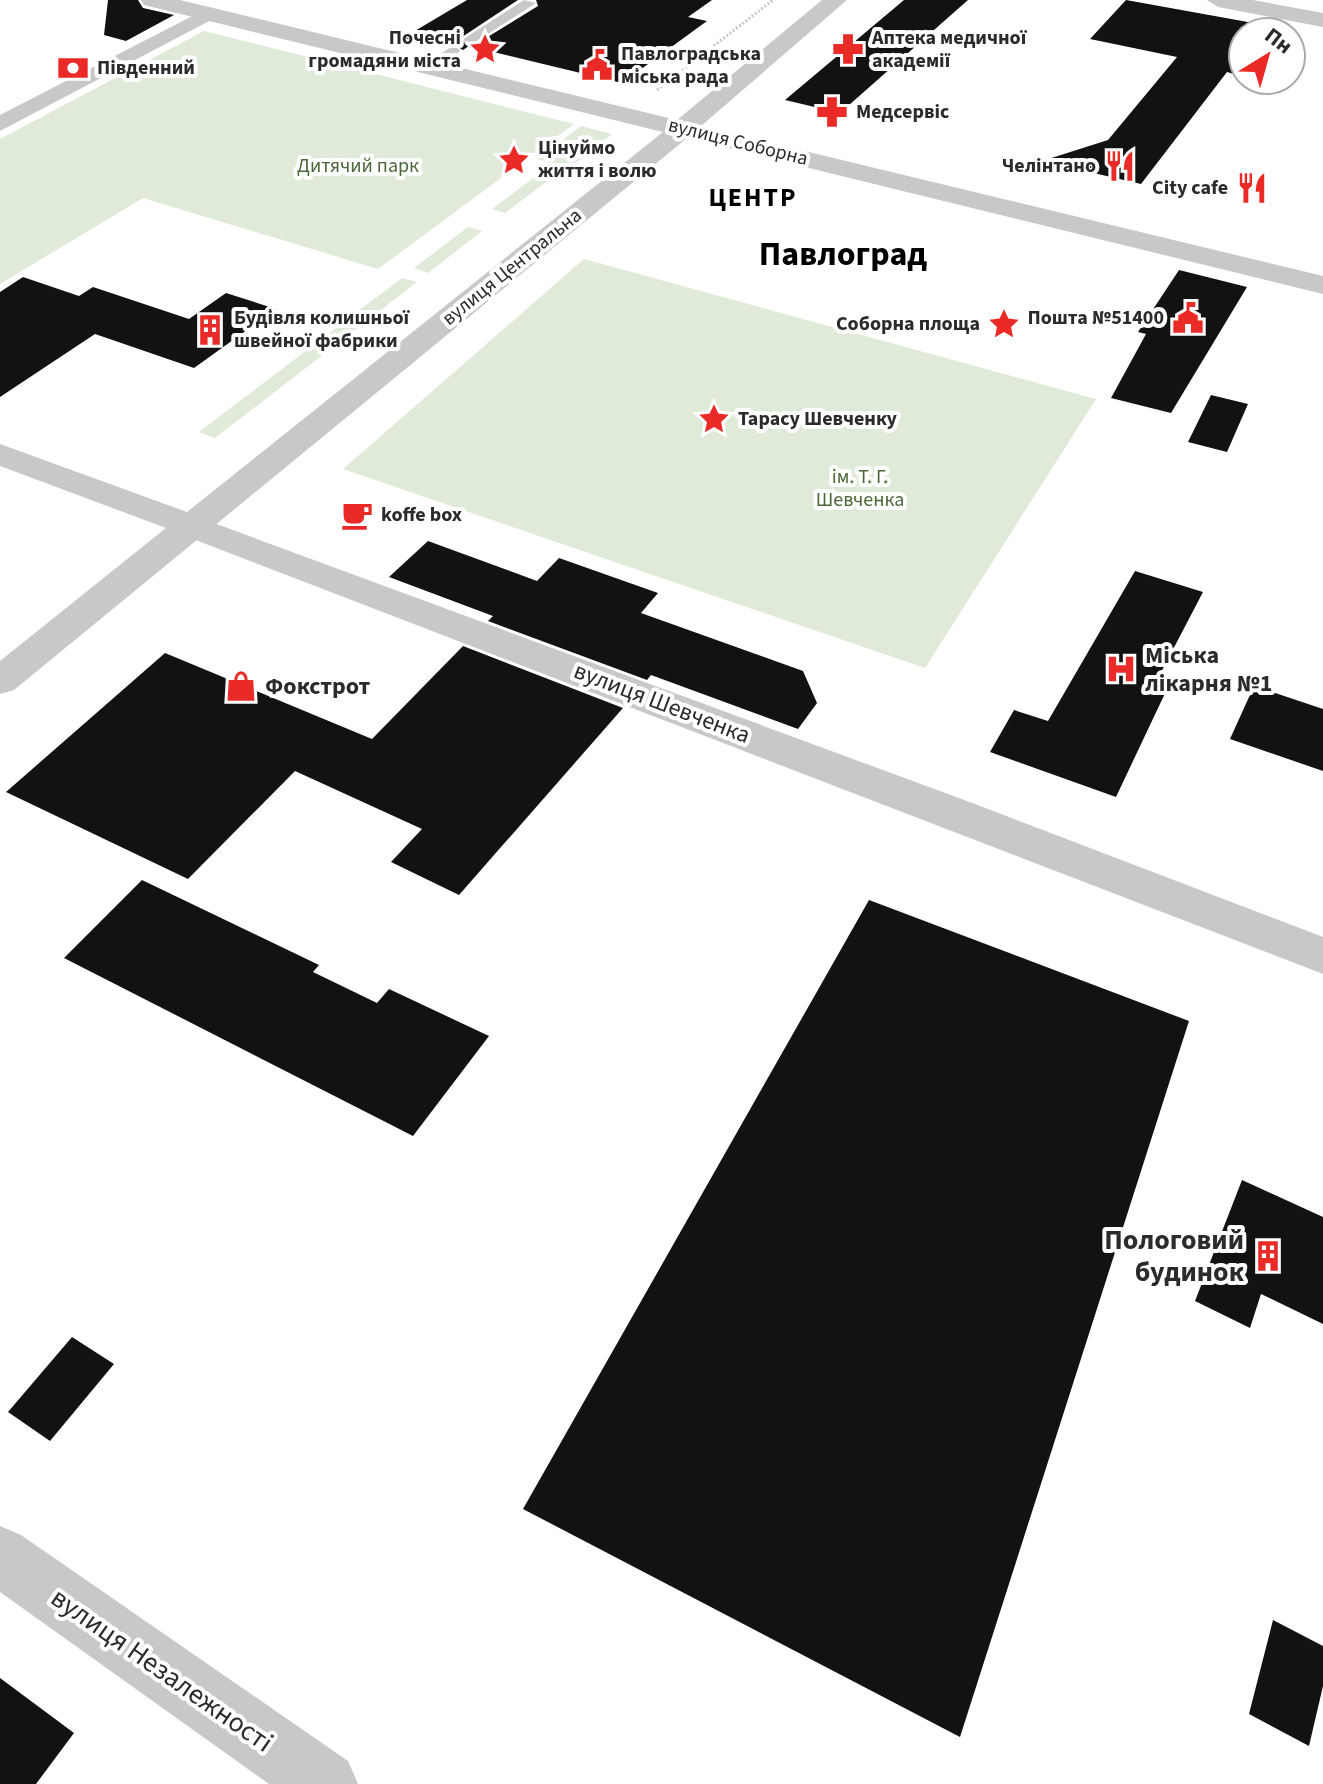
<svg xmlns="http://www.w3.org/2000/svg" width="1323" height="1784" font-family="'Source Sans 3',sans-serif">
	<rect width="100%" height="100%" fill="#fff"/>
	<path fill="#e0ead8" d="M204 31 574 124 378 269 143 198 0 284V139Z
		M581 126 612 134 569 168 537 159Z
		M541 172 554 176 505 213 492 209Z
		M468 227 482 231 428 273 414 268Z
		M584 259 1096 399 925 668 343 469Z
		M402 278 417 282 215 438 199 432Z"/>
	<path fill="#121212" d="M108 0H138L143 8 174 15 126 41 104 35Z
		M467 0H518L459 39 473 46 538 6 536 0H712L688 17 707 21 622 83 469 46 463 50 451 43 444 48 403 38Z
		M904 0H968L840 113 785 100Z
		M1126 0 1270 26 1265 32H1243V62L1234 74 1227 72 1141 184 1042 161 1108 140 1177 57 1090 39Z
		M1179 270 1247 287 1171 413 1111 398 1146 334 1138 332Z
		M23 277 79 296 93 287 189 319 226 293 276 309 194 368 95 334 0 397V292Z
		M1211 395 1248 404 1227 452 1188 442Z
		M428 541 537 581 559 558 658 593 641 613 803 671 817 703 798 729 651 675 647 680 488 621 493 616 389 577Z
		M1135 571 1203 592 1156 682 1168 687 1116 797 990 752 1014 710 1048 721Z
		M463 646 623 708 459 895 391 862 422 829 295 771 188 879 6 792 165 653 372 739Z
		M1254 686 1323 709V771L1230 739Z
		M142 880 319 965 313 972 377 1003 389 989 489 1036 413 1136 64 958Z
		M869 900 1189 1021 960 1737 523 1509Z
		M1242 1180 1323 1217V1324L1261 1294 1250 1328 1195 1301Z
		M72 1337 114 1364 50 1441 8 1412Z
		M1273 1620 1323 1646V1686L1309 1746 1249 1714Z
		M0 1678 74 1733 36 1784H0Z"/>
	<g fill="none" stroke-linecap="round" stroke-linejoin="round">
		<path stroke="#c8c8c8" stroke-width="3" stroke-dasharray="2 2" stroke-linecap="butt" d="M657 90 773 0"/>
		<path fill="#c8c8c8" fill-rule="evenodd" d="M524 0 536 3 474 43 462 40Z
			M453 46 460 50 458 53 431 70 426 71 419 67Z"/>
		<path fill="#c8c8c8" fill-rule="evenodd" d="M208 8 215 10 218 14 215 18 0 131V115Z"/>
		<path fill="#c8c8c8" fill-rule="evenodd" d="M1207 0H1253L1323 13V27L1218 7Z
			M192 515 975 804 1323 937V974L180 534 174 526 180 518Z"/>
		<path fill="#c8c8c8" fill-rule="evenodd" d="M141 0H180L677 120 822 0H847L701 126 1323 276V294L687 138 14 690 0 694V661L166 528 0 466V444L187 512 663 132 144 5Z
			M0 1526 21 1535 348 1761 358 1784H269L0 1592Z"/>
	</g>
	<defs>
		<symbol id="sight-bare" viewBox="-9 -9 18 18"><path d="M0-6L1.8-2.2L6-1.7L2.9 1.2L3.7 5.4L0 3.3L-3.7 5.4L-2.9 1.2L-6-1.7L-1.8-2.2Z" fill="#ea2a26" stroke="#fff" stroke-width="2.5" paint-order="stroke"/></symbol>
		<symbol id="pharmacy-bare" viewBox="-9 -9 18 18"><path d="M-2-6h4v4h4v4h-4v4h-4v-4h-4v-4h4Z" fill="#ea2a26" stroke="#fff" stroke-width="2.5" paint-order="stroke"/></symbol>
		<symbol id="civic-bare" viewBox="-9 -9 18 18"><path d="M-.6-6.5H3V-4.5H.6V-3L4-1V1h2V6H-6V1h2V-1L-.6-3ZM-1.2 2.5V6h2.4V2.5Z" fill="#ea2a26" stroke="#fff" stroke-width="2.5" paint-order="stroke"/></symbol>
		<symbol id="bank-bare" viewBox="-9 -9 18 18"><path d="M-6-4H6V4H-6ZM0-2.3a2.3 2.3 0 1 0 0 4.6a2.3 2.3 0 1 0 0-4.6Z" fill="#ea2a26" stroke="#fff" stroke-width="2.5" paint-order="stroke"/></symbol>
		<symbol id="restaurant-bare" viewBox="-9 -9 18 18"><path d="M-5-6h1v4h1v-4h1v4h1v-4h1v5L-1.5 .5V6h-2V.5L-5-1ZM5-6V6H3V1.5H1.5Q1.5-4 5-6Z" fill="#ea2a26" stroke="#fff" stroke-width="2.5" paint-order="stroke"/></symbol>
		<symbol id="building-bare" viewBox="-9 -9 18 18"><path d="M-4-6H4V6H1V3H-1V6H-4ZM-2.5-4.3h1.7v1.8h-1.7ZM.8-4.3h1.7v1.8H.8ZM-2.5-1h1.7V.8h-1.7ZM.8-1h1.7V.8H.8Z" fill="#ea2a26" stroke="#fff" stroke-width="2.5" paint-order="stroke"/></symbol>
		<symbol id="cafe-bare" viewBox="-9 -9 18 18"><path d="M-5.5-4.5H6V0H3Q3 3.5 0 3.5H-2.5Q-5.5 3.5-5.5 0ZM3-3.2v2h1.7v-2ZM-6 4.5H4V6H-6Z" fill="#ea2a26" stroke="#fff" stroke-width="2.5" paint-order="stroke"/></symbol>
		<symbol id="hospital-bare" viewBox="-9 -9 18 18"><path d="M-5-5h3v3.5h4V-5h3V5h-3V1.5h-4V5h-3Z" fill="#ea2a26" stroke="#fff" stroke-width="2.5" paint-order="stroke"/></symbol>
		<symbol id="shop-bare" viewBox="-9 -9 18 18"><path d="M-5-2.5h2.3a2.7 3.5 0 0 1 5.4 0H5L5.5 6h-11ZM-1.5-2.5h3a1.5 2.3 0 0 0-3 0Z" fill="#ea2a26" stroke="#fff" stroke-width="2.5" paint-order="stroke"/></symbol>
	</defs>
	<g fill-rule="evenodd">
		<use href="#sight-bare" x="463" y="27" width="44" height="44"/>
		<use href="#pharmacy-bare" x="826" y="27" width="44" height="44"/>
		<use href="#civic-bare" x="575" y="43" width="44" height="44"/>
		<use href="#bank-bare" x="51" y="46" width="44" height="44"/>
		<use href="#pharmacy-bare" x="810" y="90" width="44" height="44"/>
		<use href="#sight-bare" x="492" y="138" width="44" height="44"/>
		<use href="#restaurant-bare" x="1098" y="144" width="44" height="44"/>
		<use href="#restaurant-bare" x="1230" y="166" width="44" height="44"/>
		<use href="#civic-bare" x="1166" y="296" width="44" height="44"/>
		<use href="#sight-bare" x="982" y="302" width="44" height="44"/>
		<use href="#building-bare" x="188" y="308" width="44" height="44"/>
		<use href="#sight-bare" x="692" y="397" width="44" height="44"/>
		<use href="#cafe-bare" x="335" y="493" width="44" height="44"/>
		<use href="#hospital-bare" x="1099" y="647" width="44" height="44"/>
		<use href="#shop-bare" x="219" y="664" width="44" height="44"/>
		<use href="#building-bare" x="1246" y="1234" width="44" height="44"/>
	</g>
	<g text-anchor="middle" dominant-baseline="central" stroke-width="8" stroke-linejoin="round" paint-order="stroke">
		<g font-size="20" font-weight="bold" fill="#2b2b2b" stroke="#fff" text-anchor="start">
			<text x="461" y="38" text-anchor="end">Почесні<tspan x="461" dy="23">громадяни міста</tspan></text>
			<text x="872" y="38">Аптека медичної<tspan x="872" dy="23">академії</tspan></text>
			<text x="621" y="54">Павлоградська<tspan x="621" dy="23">міська рада</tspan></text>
			<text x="97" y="68">Пiвденний</text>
			<text x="856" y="112">Медсервіс</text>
			<text x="538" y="148">Цінуймо<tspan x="538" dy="23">життя і волю</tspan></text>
			<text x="1096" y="166" text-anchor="end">Челінтано</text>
			<text x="1228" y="188" text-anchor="end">City cafe</text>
			<text x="234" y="318">Будівля колишньої<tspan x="234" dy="23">швейної фабрики</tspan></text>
			<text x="1164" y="318" text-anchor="end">Пошта №51400</text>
			<text x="980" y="324" text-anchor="end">Соборна площа</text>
			<text x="738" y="419">Тарасу Шевченку</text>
			<text x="381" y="515">koffe box</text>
		</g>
		<g font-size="20" fill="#2b2b2b" stroke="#fff">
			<text transform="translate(738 142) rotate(14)">вулиця Соборна</text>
			<text transform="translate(512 267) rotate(-39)">вулиця Центральна</text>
		</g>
		<g font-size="20" fill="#4a6838" stroke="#fff">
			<text x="358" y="166">Дитячий парк</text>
			<text x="860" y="477">ім. Т. Г.<tspan x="860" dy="23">Шевченка</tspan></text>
		</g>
		<g font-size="24" font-weight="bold" fill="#2b2b2b" stroke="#fff" text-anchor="start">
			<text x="1145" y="655">Міська<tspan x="1145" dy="28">лікарня №1</tspan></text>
			<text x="265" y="686">Фокстрот</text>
		</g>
		<g font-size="24" fill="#2b2b2b" stroke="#fff">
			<text transform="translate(662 703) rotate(21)">вулиця Шевченка</text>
		</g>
		<g font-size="26" font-weight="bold" letter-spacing="2" fill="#000" stroke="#fff">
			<text x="753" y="197">ЦЕНТР</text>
		</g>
		<g font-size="28" font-weight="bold" fill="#2b2b2b" stroke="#fff" text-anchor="end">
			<text x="1244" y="1240">Пологовий<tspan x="1244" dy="32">будинок</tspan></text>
		</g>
		<g font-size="28" fill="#2b2b2b" stroke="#fff">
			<text transform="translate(162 1670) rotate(35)">вулиця Незалежності</text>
		</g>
		<g font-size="34" font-weight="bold" fill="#000" stroke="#fff">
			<text x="843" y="254">Павлоград</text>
		</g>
	</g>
	<g transform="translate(1267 56) rotate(37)"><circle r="38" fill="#ffffff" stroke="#aaaaaa" stroke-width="2"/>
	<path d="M0-6L14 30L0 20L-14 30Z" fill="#ea2a26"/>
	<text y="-12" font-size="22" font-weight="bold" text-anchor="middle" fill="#2b2b2b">Пн</text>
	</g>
</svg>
